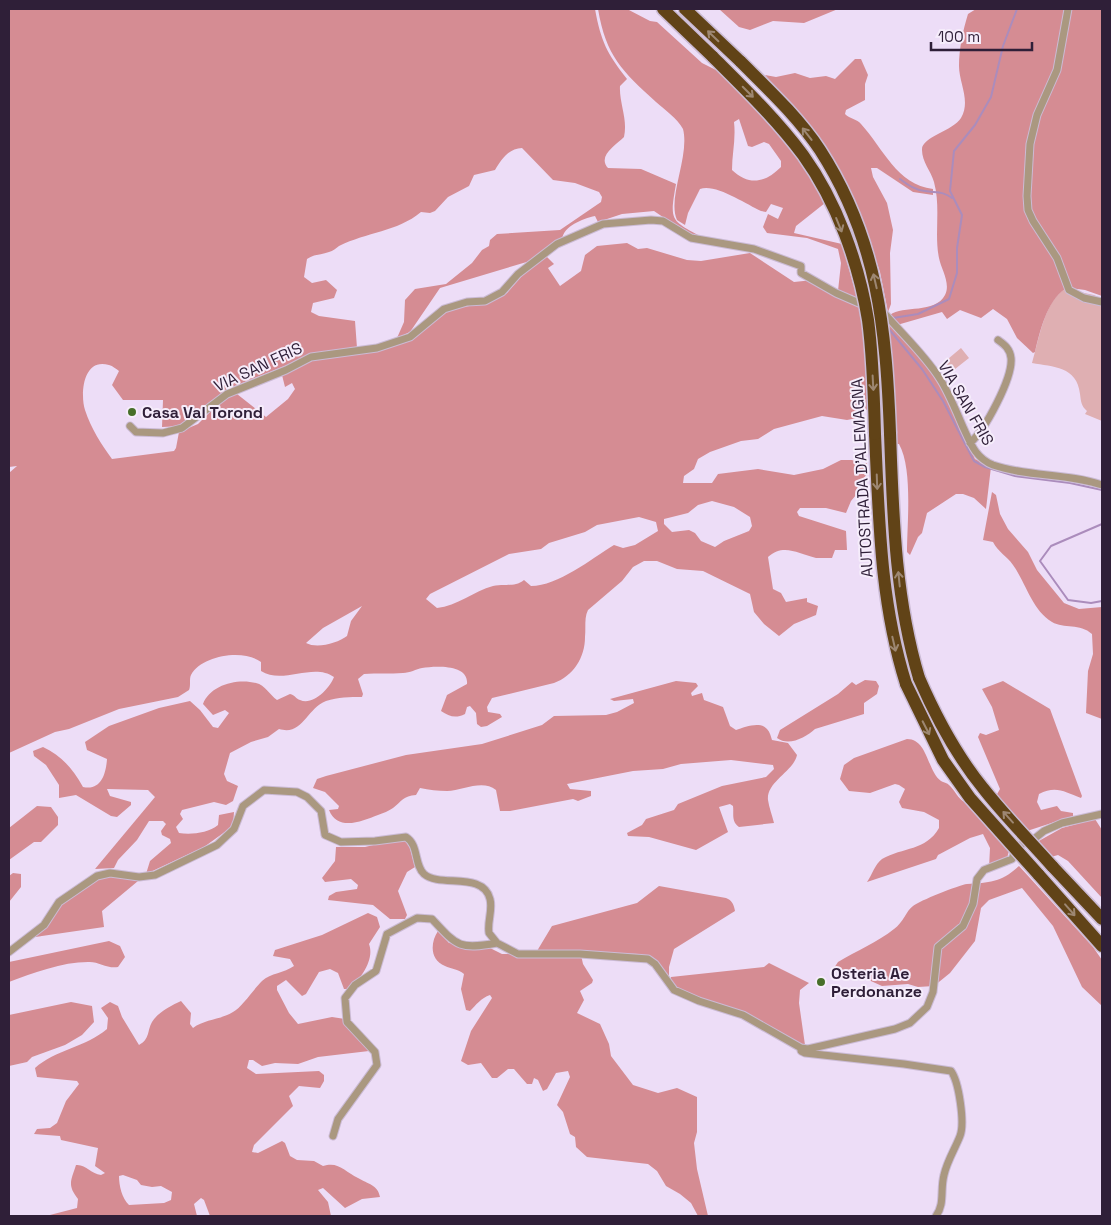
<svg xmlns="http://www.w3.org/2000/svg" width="1111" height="1225" font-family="'Space Grotesk',sans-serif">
	<rect width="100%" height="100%" fill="#edddf7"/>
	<path fill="#dfafb2" d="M1065 289 1094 295 1102 299V421L1085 414 1087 411C1081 406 1081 401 1080 394 1077 366 1053 367 1032 363 1039 340 1044 302 1065 289Z
		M961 348 969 358 950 373 942 364Z"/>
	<path fill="#d58c93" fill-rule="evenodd" d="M9 9H595C601 42 607 53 627 79L620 86C619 103 628 119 624 137 616 145 597 156 608 168L641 169 676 184C669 223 671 220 705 239L685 232 654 211 622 214 598 222 595 216C582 219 564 226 562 239L530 261 440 288 410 332 397 338 404 322 405 300 415 289 446 284 472 263 482 250 489 246 490 240 497 234 560 230 601 202 602 197 599 192 575 183 553 180 522 148C509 148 501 160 495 170L474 175 469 186 448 197 435 211 430 213 421 212C397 232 367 232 339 246 336 248 333 251 329 252 321 255 314 254 307 259L304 277 312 283 326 280 337 290 334 298 313 303 311 312 319 316 355 321 357 348 310 356 227 389 218 396 214 403 183 426 162 427 163 400H123L112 385 119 371C116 369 113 366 109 365 83 357 80 394 85 410 91 428 101 444 112 459L174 451 176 448 179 432 198 424 225 397 237 394 266 417 288 399 295 389 292 383 285 387 282 375 311 358 409 340 419 334 446 309 485 304 507 293 526 271 546 256 554 264 548 268 560 286 581 271 585 255 597 246 627 243 638 249 647 248 687 260 701 261 750 253 794 282 813 280 859 306 864 340 868 409 863 411 862 417 847 420 822 416 774 429 758 439 741 441 710 452 698 459 694 469 684 476 683 483H712L718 474 758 469 794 475 823 469 841 460H852L861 464 867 463V474L858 485 856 495 851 501 846 513 826 508H800L797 512 799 516 846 531 847 550H835L832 558C827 558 821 558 816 558 798 554 784 543 768 557L773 589 781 593 786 602 807 598V602L818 606 816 615 794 624 779 636 764 624 754 612 750 594 703 571 677 569 657 561H644L633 567 622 581 588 610C584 618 586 627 585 637 585 658 573 676 554 683L492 698 487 707 488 712 500 714 502 717 487 726 481 727 477 724 476 713 470 706 467 707 465 714C455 719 449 716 441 711L447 695 467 684C469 664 435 666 422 668 416 669 410 673 403 673 390 674 377 673 364 674L358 679 363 694 362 697C350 697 338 697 326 701 306 709 303 736 279 729L268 737 251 742 230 753 224 774 227 781 238 786 233 801 226 805 214 802 182 810 180 814 183 819 176 827 179 833C191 835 208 833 218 825L219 815 234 812 233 826 204 847 146 874 150 861 171 843 170 839 162 835 161 831 166 824 163 821H149L137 840 118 860 114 868 95 869 155 797 148 790 107 789 110 796 131 802V805L117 817 111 816 76 795 59 798V785L46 765 34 756 33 751 43 747C61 755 73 769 83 787 101 791 106 774 107 759L87 750 85 742 109 726 159 708 190 701 200 710 213 727 218 728 229 713 225 710 213 715 203 704C210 685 237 678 256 683 265 685 270 695 277 700L290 694C295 695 296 699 300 700 313 706 330 688 334 677 313 662 283 685 261 671V662C244 649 202 655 191 675 189 679 191 685 189 690L178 697 119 709 69 729 55 732 9 753V473L17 466 9 467ZM712 501 734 507 750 517 752 526 749 531 724 541 715 547 701 541 695 533 689 530 672 532 664 524V519L688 513 698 505ZM639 517 656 522 658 531 635 545 623 548 614 545C591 559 558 586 531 586L524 580C514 588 504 583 493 586 474 591 457 606 437 608L426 599 430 594 509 554 541 549 549 543 585 532 597 525ZM362 606 351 621 347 636C338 643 317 649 306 643L323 628Z
		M598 9H627L650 21 657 22 702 63 716 70 718 67 784 137 812 179 825 203 796 226 794 233 842 244 858 301 838 291 841 263 838 249 807 238 767 233 763 227 768 214 778 219 783 208 771 204 766 212 761 211C746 204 715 183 700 189L688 213 685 225 677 220C667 198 690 156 683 129 677 118 665 110 656 102 622 71 606 56 598 9ZM739 119 748 146 752 147 764 142 769 144 781 161V167C765 183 749 186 732 170 732 154 736 139 734 122Z
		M719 9H838L804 23 773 21 750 30 739 27Z
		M976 9H1102V296L1085 290 1070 288 1059 270 1065 289C1047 301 1040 331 1035 352L1033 353 1017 338 1007 319 993 309 981 318 960 310 947 319 942 312 897 325 890 315C903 305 935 314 945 295 951 283 941 269 939 258 934 234 941 208 934 182 931 171 922 162 922 150 921 137 953 131 961 118 971 101 959 83 959 66 959 49 963 30 968 14Z
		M855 59H861L868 75 865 84V100L846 110 845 114C850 119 857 119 861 124 883 148 897 185 933 189V195L913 192 877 168H871L873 177 887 203 893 230 890 253 891 304 888 312 880 272 861 216 788 101 765 75 776 77 795 73 810 78 826 76 835 79Z
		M889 323 930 367 947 398 975 459 991 467 986 509 974 498 963 494H956L927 513 922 533 918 537 910 555 907 552C907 523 913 469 899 444H896Z
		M992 492 996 495 1000 514 1008 529 1028 552 1037 570 1064 603 1079 609 1102 607V719L1086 713 1088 671 1093 654 1092 634C1080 623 1064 629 1052 622 1032 610 1026 583 1013 565 1007 556 998 552 993 542L983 540Z
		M865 680 876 681 879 686 877 694 864 703V714L815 729C806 737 789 747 777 738L780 730 838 694 852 682 856 685Z
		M676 681 696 683 698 686 691 693 692 696 702 693 704 700 723 707 730 726 736 730C745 727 760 721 767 729 770 732 771 737 772 740L788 743 797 755C794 771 766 782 768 800 769 807 772 815 774 823L739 827C731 821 734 814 733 806L730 804 719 807 728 832 696 850 649 837 628 836 627 833 642 825 646 819 674 810 678 804 722 786 766 777 774 769 773 765 731 760 681 764 663 769 633 771 567 784 570 789 591 791V796L578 801 573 799 510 811H500L496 790C483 779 463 790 447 791 438 791 429 790 420 788L416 795C403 796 402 801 393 808 389 811 383 813 378 815 362 821 338 832 329 810L338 809 339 806 325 792 313 788 317 779 326 776 406 755 482 744 542 725 554 716 606 715 617 712 634 703 633 699 614 701 610 699Z
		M1003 681 1050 709 1082 796 1081 798C1065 792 1056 785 1039 794L1037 802 1041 810 1057 806 1061 811 1073 813V816L1027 831 996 796 1000 789 978 737 980 733 986 735 999 730 992 707 982 689Z
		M907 739C928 739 927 771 941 781 945 783 948 783 951 787 957 794 959 800 968 804L1009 851 1007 858 989 868 990 848 983 834 970 838 938 855 936 859 867 882C872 875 875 864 882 859 903 847 926 851 939 828V820L924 812 902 808 899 802 905 789 899 785 895 784 870 793 849 791 840 779 844 765 854 758Z
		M37 806 51 807 58 817V825L41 842H34L9 860V828Z
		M1095 819 1102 830V898L1068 861 1058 855 1051 857 1037 842 1062 828Z
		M407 837 415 867 407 872 398 891 407 915 405 919H390L373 905 328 900 329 896 336 892 357 889 358 885 351 879 325 882 322 878 335 861 336 847H365Z
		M1019 866 1093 947 1102 960V1006L1082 987 1053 926 1022 888 989 900 981 908 975 941 950 973 934 986 918 987 908 984 882 986 853 973 834 968 838 962C856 951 878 942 894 929 903 923 906 911 913 906 919 901 959 885 967 884 990 882 1000 883 1019 866Z
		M13 873 21 874V887L9 902V876Z
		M112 876 138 881 102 911 104 927 35 937 49 923 59 905 99 877Z
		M659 886 726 898C732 900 734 905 735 911L674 949 669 967V981L646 956 639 954 537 951 552 926 637 903Z
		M368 913 377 917 380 927 369 944C375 960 360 979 350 989H344L338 973 330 969 319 972 306 994 302 996 286 980 277 986V990L289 1013 298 1024 332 1017 345 1019 369 1051 318 1057 298 1064 275 1063 262 1066 253 1060H249L247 1068 256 1074 319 1071 324 1075V1081L320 1088 299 1086 289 1096 293 1106 254 1145 252 1152 258 1153 282 1141 285 1143 290 1156 297 1160 314 1161 323 1166C339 1161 345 1172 358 1178 368 1184 378 1185 380 1197L362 1199 345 1208 323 1188 318 1190 328 1202 331 1216H210L204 1200 201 1198 194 1204 197 1216H46L77 1208 78 1199C67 1185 71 1181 76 1165 86 1164 91 1174 101 1175L105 1173 95 1166 98 1148 61 1140 60 1136 34 1134 37 1129 50 1128 57 1123 66 1101 79 1084 77 1081 37 1077 35 1068C55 1050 86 1047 107 1029L108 1018 101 1008 110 1002 118 1006 122 1017 139 1045C150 1039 147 1031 152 1022 157 1013 172 1005 181 1001L191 1013 190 1024 193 1028C205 1019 220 1020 233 1012 242 1007 253 990 262 981 271 973 284 973 294 966L290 959 273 956 275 950 322 935ZM123 1175 137 1180 141 1185 152 1187 161 1186 172 1192 171 1200 164 1203 129 1205C122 1198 119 1186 119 1176Z
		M438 931 449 943 488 947 502 954 581 955 583 964 593 980 592 983 580 991 584 1000 577 1013 600 1024 609 1044 611 1056 633 1085 658 1093 677 1088 697 1097V1132L694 1143 697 1169 708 1216H698L691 1203 680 1194 666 1186 657 1171 648 1164 587 1157 576 1147 575 1137 570 1134 563 1112 557 1105 570 1077 568 1071 556 1073 547 1089 543 1091 538 1080 534 1078 532 1084H527L514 1069H508L497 1078H492L481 1063 468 1065 461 1061 471 1031 492 998 490 995C481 998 476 1005 470 1011L466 1010 461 989 464 974C458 969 451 969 445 966 430 960 430 943 438 931Z
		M109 941 120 946 125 957 118 967C107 969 98 961 88 962 62 962 33 973 9 982V962Z
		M769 963 809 983 800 990 799 1003 805 1045H798L768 1028 671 986V977L764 967Z
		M71 1002 92 1006 94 1022 82 1035 65 1045 32 1057 27 1062 9 1066V1015Z"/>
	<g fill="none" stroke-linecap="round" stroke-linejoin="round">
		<path stroke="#ab8cbc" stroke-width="2" d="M900 179C908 185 915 190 925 191 936 193 943 191 952 198
			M893 318 918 314 949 299 957 273V248L962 215 950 191 954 151 975 125 991 97 1003 46 1017 9
			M888 328 922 369 943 401 974 461 985 467 1015 476 1070 483 1102 490
			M1102 524 1051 546 1040 561 1068 600 1091 603 1102 601"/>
		<defs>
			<path id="street" d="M1068 9 1057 70 1037 115 1030 144 1027 196 1028 210 1033 221 1057 258 1069 290 1084 298 1102 302
				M880 312 885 314C903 335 925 355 940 379 949 393 956 411 963 427 970 442 975 458 993 465 1028 477 1067 473 1102 485
				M130 426 136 432 163 433 182 428 227 394 286 370 311 357 377 348 410 337 444 309 467 302 485 301 502 292 518 274 557 244 603 224 651 220 663 221 691 238 754 249 801 266V273L836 293 866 306
				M970 443C985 430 1013 378 1011 358 1010 349 1005 345 998 340
				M9 952 44 925 59 902 97 876 110 873 139 877 155 875 217 845 234 829 243 806 264 790 297 792 307 797 321 811 325 835 341 842 375 841 406 837C419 845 414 865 424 874 440 888 483 871 490 899 493 910 487 922 489 933L497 943 518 954H580L648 959 655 964 674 990 699 1001 743 1015 801 1048V1051L805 1053 904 1064 951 1071C959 1082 965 1123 960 1136 955 1149 947 1161 944 1175 940 1190 945 1204 936 1216
				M801 1048 808 1049 895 1029 910 1023 927 1007 933 992 938 947 963 926 973 904 977 879 984 870 1012 859 1016 849 1027 840 1034 839 1044 831 1062 823 1102 814
				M333 1136 338 1119 377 1065 375 1052 347 1022 345 998 355 985 376 971 387 934 417 918 432 919C457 946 459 950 497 943"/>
			<path id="highway" d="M663 9 713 57
				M685 9 741 62
				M890 433C893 516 895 598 919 678
				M875 434C879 519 880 602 906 684
				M1052 866 1102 919
				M1038 874 1102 946"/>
		</defs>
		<use href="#street" stroke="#cbbbd5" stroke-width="9"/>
		<use href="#highway" stroke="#cbbbd5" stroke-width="15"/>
		<use href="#street" stroke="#aa9880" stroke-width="7"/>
		<use href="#highway" stroke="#614317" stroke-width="12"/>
		<defs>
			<path id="highway-bridge" d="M713 57C745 89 776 119 803 155 837 202 859 264 868 320 873 357 874 396 875 434
				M741 62C769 90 798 117 820 150 878 240 886 329 890 433
				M919 678C936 717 956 755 983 788 1004 815 1029 840 1052 866
				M906 684 943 760 970 798 1038 874"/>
		</defs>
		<use href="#highway-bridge" stroke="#cbbbd5" stroke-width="15" stroke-linecap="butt"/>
		<use href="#highway-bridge" stroke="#614317" stroke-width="12"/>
	</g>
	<defs><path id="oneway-shaft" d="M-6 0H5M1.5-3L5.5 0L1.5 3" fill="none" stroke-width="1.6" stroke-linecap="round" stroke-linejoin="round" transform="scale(1.25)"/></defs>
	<g stroke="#9d8772">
		<use href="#oneway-shaft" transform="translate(713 36) rotate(-136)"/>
		<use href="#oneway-shaft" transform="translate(748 92) rotate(45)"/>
		<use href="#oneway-shaft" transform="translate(807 134) rotate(-128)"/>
		<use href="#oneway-shaft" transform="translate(839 225) rotate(68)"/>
		<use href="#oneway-shaft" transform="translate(875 281) rotate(-103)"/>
		<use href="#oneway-shaft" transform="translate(873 383) rotate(87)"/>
		<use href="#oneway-shaft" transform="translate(877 482) rotate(88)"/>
		<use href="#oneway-shaft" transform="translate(899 579) rotate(-96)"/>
		<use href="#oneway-shaft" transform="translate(894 644) rotate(77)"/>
		<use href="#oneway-shaft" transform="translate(926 728) rotate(63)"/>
		<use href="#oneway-shaft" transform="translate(1008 817) rotate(-132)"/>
		<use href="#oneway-shaft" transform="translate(1070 910) rotate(49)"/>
	</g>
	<g fill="#476e29" stroke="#f6edfb" stroke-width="2">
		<circle cx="132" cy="412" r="5"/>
		<circle cx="821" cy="982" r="5"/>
	</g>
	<g text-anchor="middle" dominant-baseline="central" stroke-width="4" stroke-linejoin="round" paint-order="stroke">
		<g font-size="16" fill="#2f1f38" stroke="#f6edfb">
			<text transform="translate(258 367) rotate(-25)">VIA SAN FRIS</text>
			<text transform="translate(966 403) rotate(60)">VIA SAN FRIS</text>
			<text transform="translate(862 478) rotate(-93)">AUTOSTRADA D'ALEMAGNA</text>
		</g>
		<g font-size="16" font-weight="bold" fill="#2f1f38" stroke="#f6edfb" text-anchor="start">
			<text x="142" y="412">Casa Val Torond</text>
			<text x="831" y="973">Osteria Ae<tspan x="831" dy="18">Perdonanze</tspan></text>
		</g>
	</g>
	<rect width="1111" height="1225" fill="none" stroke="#2f1f38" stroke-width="20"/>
	<path d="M931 42v8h101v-8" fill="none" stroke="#2f1f38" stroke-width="2.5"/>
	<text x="938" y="42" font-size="15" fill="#2f1f38" stroke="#f6edfb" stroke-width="4" paint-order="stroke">100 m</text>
</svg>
